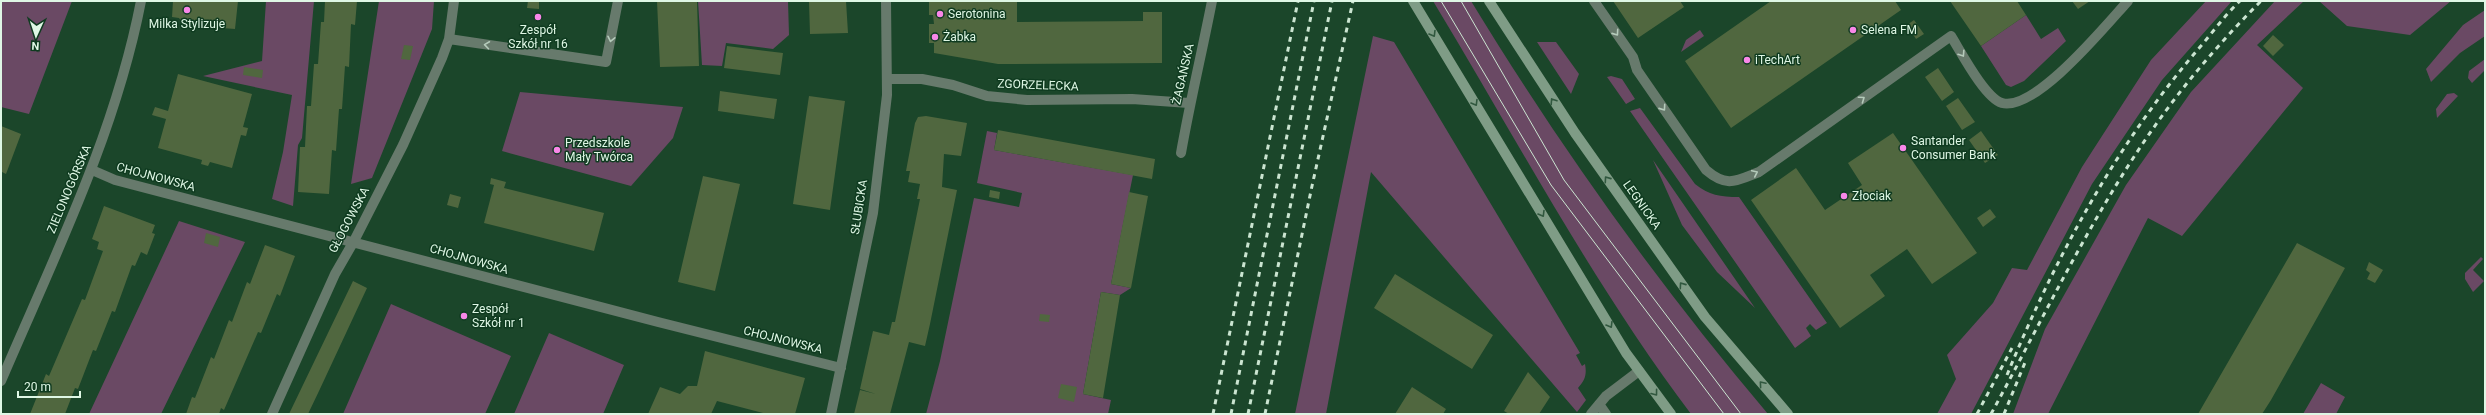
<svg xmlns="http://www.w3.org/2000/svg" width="2486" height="415" font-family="Roboto,sans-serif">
	<rect width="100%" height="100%" fill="#1b462a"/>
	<path fill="#6a4964" d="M1 1H72L29 114 1 107Z
		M266 1H314L302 138 298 145 293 206 272 199 283 152 292 95 203 76 262 61Z
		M379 1H434L432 29 372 178 351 184Z
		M698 1H788L789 35 773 49 726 43 722 66 702 65Z
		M1433 1H1471C1560 147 1657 283 1768 414H1691C1593 284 1517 140 1433 1Z
		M2206 1H2232L2162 80 2092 184 1971 414H1937L1956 379 1947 355 1993 303 2012 268 2027 270 2082 167 2151 60Z
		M2275 1H2304L2257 45 2303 88 2182 236 2148 218 2048 414H2013L2045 329 2126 185 2191 92Z
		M2319 1H2451L2410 35 2347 26Z
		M2485 10V36L2460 53 2431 82 2426 69 2463 25Z
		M2026 15 2041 39 2058 28 2066 41 2024 81 2011 87 2006 85 1981 46Z
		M1700 30 1704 36 1681 52 1686 40Z
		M1373 36 1394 42 1580 353 1576 355 1582 366 1585 364C1587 375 1585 380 1578 388L1586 400 1577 412 1371 172 1326 414H1295Z
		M1537 42H1556L1579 74 1571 94Z
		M2485 59V70L2472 83 2468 78 2469 71Z
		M1611 76 1622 79 1635 99 1626 104 1607 77Z
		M520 92 683 107 673 138 631 186 502 151Z
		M2454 93 2458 96 2437 118 2436 109 2447 94Z
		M1640 108 1695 184C1709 195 1720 197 1739 197L1827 323 1816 330 1810 324 1806 328 1811 336 1795 348 1630 111Z
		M987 131 997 133 994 150 1133 175 1111 284 1131 288 1120 295 1101 292 1083 394 1111 400 1108 414H926L940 361 974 198 1019 207 1022 193 977 183Z
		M1653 160 1755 308 1717 272 1682 225Z
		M179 221 245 242 161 414H89Z
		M2481 257 2483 259 2473 270 2484 281 2473 292 2465 279V273Z
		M391 304 511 356 485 414H343Z
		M549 333 624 365 603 414H514Z
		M2321 383 2345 397 2336 414H2303Z"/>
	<path fill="#50673f" d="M173 1H238L235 29 184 25 179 18 172 17Z
		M325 1H357L355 25 351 24 349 67 345 66 342 109H339L336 151 332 150 329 194 298 192 300 147H305L307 106H311L314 64H318L321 22H324Z
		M528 1H539V9L527 8Z
		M657 1H697L699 66 660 67Z
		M809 1H846L848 33 810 34Z
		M929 1H1017V22L1143 21V12H1162V63L998 64 934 53V43H929V24H934L933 15H929Z
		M1613 1H1680L1684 7 1638 38Z
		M1771 1H1895L1901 10 1731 128 1685 61Z
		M1950 1H2017L2026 15 1981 46Z
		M2072 1H2090L2078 9Z
		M1914 20 1924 34 1916 39 1907 25Z
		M2273 35 2284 45 2273 56 2263 46Z
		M404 45 413 46 410 60 401 59Z
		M727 46 783 53 780 75 724 68Z
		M244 67 263 70 262 78 243 75Z
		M1938 68 1954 92 1942 101 1925 77Z
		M178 74 252 94 243 127 248 128 246 136 241 135 232 168 210 162 208 166 201 164 202 160 158 148 166 119 152 115 155 107 168 111Z
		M720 91 777 99 774 119 718 111Z
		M809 96 845 101 830 210 793 204Z
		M1958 98 1975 122 1962 130 1946 106Z
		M926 116 967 123 961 156 944 154 942 187 957 190 930 324 925 346 909 342 890 414H854L860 390 876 394 860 389 873 331 889 335 892 322H895L920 199H917L920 184 908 182 910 171H906L915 123 918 117Z
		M1 126 21 134 6 174 2 172 1 176Z
		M998 130 1155 159 1152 179 994 150Z
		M1981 131 1998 155 1985 163 1969 140Z
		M1893 133 1977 253 1932 284 1907 249 1870 275 1885 296 1840 328 1751 200 1796 168 1825 210 1862 185 1848 163Z
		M703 176 740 184 715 291 678 282Z
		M491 178 506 182 504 188 604 213 594 251 484 223 494 185 490 184Z
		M990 190 1000 192 999 199 989 197Z
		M1129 192 1148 196 1131 288 1111 284Z
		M450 194 461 197 458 208 447 205Z
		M104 206 155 225 152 233 155 234 147 255 141 252 135 266 132 265 115 312 112 311 96 351 93 350 78 389 75 388 65 414H30L46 374 49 376 82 299 85 300 103 251 97 249 99 242 92 239Z
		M1990 209 1996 217 1983 227 1977 218Z
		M206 233 220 237 218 247 204 243Z
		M2297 243 2345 268 2271 400 2262 414H2198Z
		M265 245 295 256 280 296 277 294 261 333 258 332 224 410 221 408 219 414H186L192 397 195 398 211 357 214 359 229 320 232 322 247 282 250 284Z
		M2369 262 2383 270 2375 283 2367 279 2370 273 2366 270Z
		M1395 274 1493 335 1472 369 1374 308Z
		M353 281 367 288 319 391 308 414H289Z
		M1101 292 1120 295 1103 398 1083 394Z
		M1040 314 1050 315 1049 322 1039 321Z
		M705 351 805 378 795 414H767L717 401 711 414H648L660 387 680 394 688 386H697Z
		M1528 372 1550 397 1539 414H1509L1504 411Z
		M1061 384 1077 387 1074 402 1058 398Z
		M1412 387 1446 409 1443 414H1395Z"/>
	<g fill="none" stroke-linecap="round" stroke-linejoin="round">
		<path stroke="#677a6c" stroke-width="10" d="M1594 1 1633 57 1637 70 1706 170C1727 188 1736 181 1759 172L1951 36C1961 52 1985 98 2002 103 2035 112 2106 25 2128 1
			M449 39 606 62 618 1
			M888 79H922L953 85 987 96 1027 100 1132 99 1189 103
			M1181 153C1190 102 1202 52 1212 1
			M92 170 115 180 658 322 841 368
			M1 381C54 257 115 135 141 1
			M1599 404 1606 414
			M272 414 335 274 354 241 403 145 442 58 449 39 454 1
			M831 414 873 213 887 95 886 1
			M1591 414 1606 396 1639 371"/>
		<path stroke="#7f9c86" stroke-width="10" d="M1413 1 1626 353 1671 414
			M1489 1 1575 133 1705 317 1788 414"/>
		<path stroke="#cbe5d1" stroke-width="1" d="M1441 1 1551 185 1724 414
			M1461 1 1564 180 1741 414"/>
		<path stroke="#cbe5d1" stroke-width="3" stroke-dasharray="5 5" stroke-linecap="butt" d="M2007 375C2055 258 2117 143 2200 47 2213 32 2225 15 2240 1
			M1213 414 1298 1
			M1231 414 1314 1
			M1248 414 1332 1
			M1265 414 1312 186 1353 1
			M1977 414 2012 348
			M1991 414C2043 319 2090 219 2152 130 2184 84 2221 41 2261 1
			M2004 414 2026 360"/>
	</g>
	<defs><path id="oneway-chevron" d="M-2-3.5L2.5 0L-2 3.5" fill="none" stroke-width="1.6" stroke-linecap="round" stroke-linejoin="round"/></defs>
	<g stroke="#b5cbbb">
		<use href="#oneway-chevron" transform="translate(1616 33) rotate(55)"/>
		<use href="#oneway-chevron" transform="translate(611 39) rotate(102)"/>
		<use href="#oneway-chevron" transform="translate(487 45) rotate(-172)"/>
		<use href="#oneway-chevron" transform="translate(1962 54) rotate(57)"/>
		<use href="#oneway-chevron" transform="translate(1862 99) rotate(-35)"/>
		<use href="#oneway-chevron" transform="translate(1663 108) rotate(55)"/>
		<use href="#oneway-chevron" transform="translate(1755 173) rotate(-25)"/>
	</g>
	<g stroke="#31583f">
		<use href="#oneway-chevron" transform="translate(1433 34) rotate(59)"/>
		<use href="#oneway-chevron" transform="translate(1553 101) rotate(-123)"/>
		<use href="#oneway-chevron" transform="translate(1475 103) rotate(59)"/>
		<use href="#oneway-chevron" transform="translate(1607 179) rotate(-125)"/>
		<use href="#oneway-chevron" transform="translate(1542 214) rotate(59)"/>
		<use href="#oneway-chevron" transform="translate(1682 285) rotate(-125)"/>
		<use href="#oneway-chevron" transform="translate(1610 325) rotate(59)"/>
		<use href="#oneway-chevron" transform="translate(1762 384) rotate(-130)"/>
		<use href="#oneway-chevron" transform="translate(1655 393) rotate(53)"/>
	</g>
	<g fill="#f987e8" stroke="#0f3b20" stroke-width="1.5">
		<circle cx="187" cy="10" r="4"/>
		<circle cx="940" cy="14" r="4"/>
		<circle cx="538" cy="17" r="4"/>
		<circle cx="1853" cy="30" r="4"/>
		<circle cx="935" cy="37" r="4"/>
		<circle cx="1747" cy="60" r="4"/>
		<circle cx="1903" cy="148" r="4"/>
		<circle cx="557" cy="150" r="4"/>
		<circle cx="1844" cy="196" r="4"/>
		<circle cx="464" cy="316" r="4"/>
	</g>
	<g text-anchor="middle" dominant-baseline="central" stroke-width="3" stroke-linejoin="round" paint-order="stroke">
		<g font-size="12" fill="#dff7e5" stroke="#0f3b20" text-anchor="start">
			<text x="948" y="14">Serotonina</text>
			<text x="187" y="24" text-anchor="middle">Milka Stylizuje</text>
			<text x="538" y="30" text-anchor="middle">Zespół<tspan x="538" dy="14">Szkół nr 16</tspan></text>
			<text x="1861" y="30">Selena FM</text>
			<text x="943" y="37">Żabka</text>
			<text x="1755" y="60">iTechArt</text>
			<text x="1911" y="141">Santander<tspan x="1911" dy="14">Consumer Bank</tspan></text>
			<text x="565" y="143">Przedszkole<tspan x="565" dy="14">Mały Twórca</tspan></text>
			<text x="1852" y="196">Złociak</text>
			<text x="472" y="309">Zespół<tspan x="472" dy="14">Szkół nr 1</tspan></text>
		</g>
		<g font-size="12" fill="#dff7e5" stroke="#0f3b20">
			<text transform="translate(1183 74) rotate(-77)">ŻAGAŃSKA</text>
			<text transform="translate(1038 85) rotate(2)">ZGORZELECKA</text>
			<text transform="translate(156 177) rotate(15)">CHOJNOWSKA</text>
			<text transform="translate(69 189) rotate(-67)">ZIELONOGÓRSKA</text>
			<text transform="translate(1642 205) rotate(55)">LEGNICKA</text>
			<text transform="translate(859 207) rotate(-81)">SŁUBICKA</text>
			<text transform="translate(349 220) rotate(-62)">GŁOGOWSKA</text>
			<text transform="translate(469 259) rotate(16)">CHOJNOWSKA</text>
			<text transform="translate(783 340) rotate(14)">CHOJNOWSKA</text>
		</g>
	</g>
	<rect width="2486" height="415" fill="none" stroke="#dff7e5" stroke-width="4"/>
	<g transform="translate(36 36) rotate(183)" stroke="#0f3b20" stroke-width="3" paint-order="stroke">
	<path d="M0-3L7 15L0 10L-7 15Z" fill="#dff7e5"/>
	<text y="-6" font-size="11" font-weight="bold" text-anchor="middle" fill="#dff7e5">N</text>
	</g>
	<path d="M18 391v6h62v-6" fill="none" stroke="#dff7e5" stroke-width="2"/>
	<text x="24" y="391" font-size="12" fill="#dff7e5" stroke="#0f3b20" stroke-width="3" paint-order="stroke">20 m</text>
</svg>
